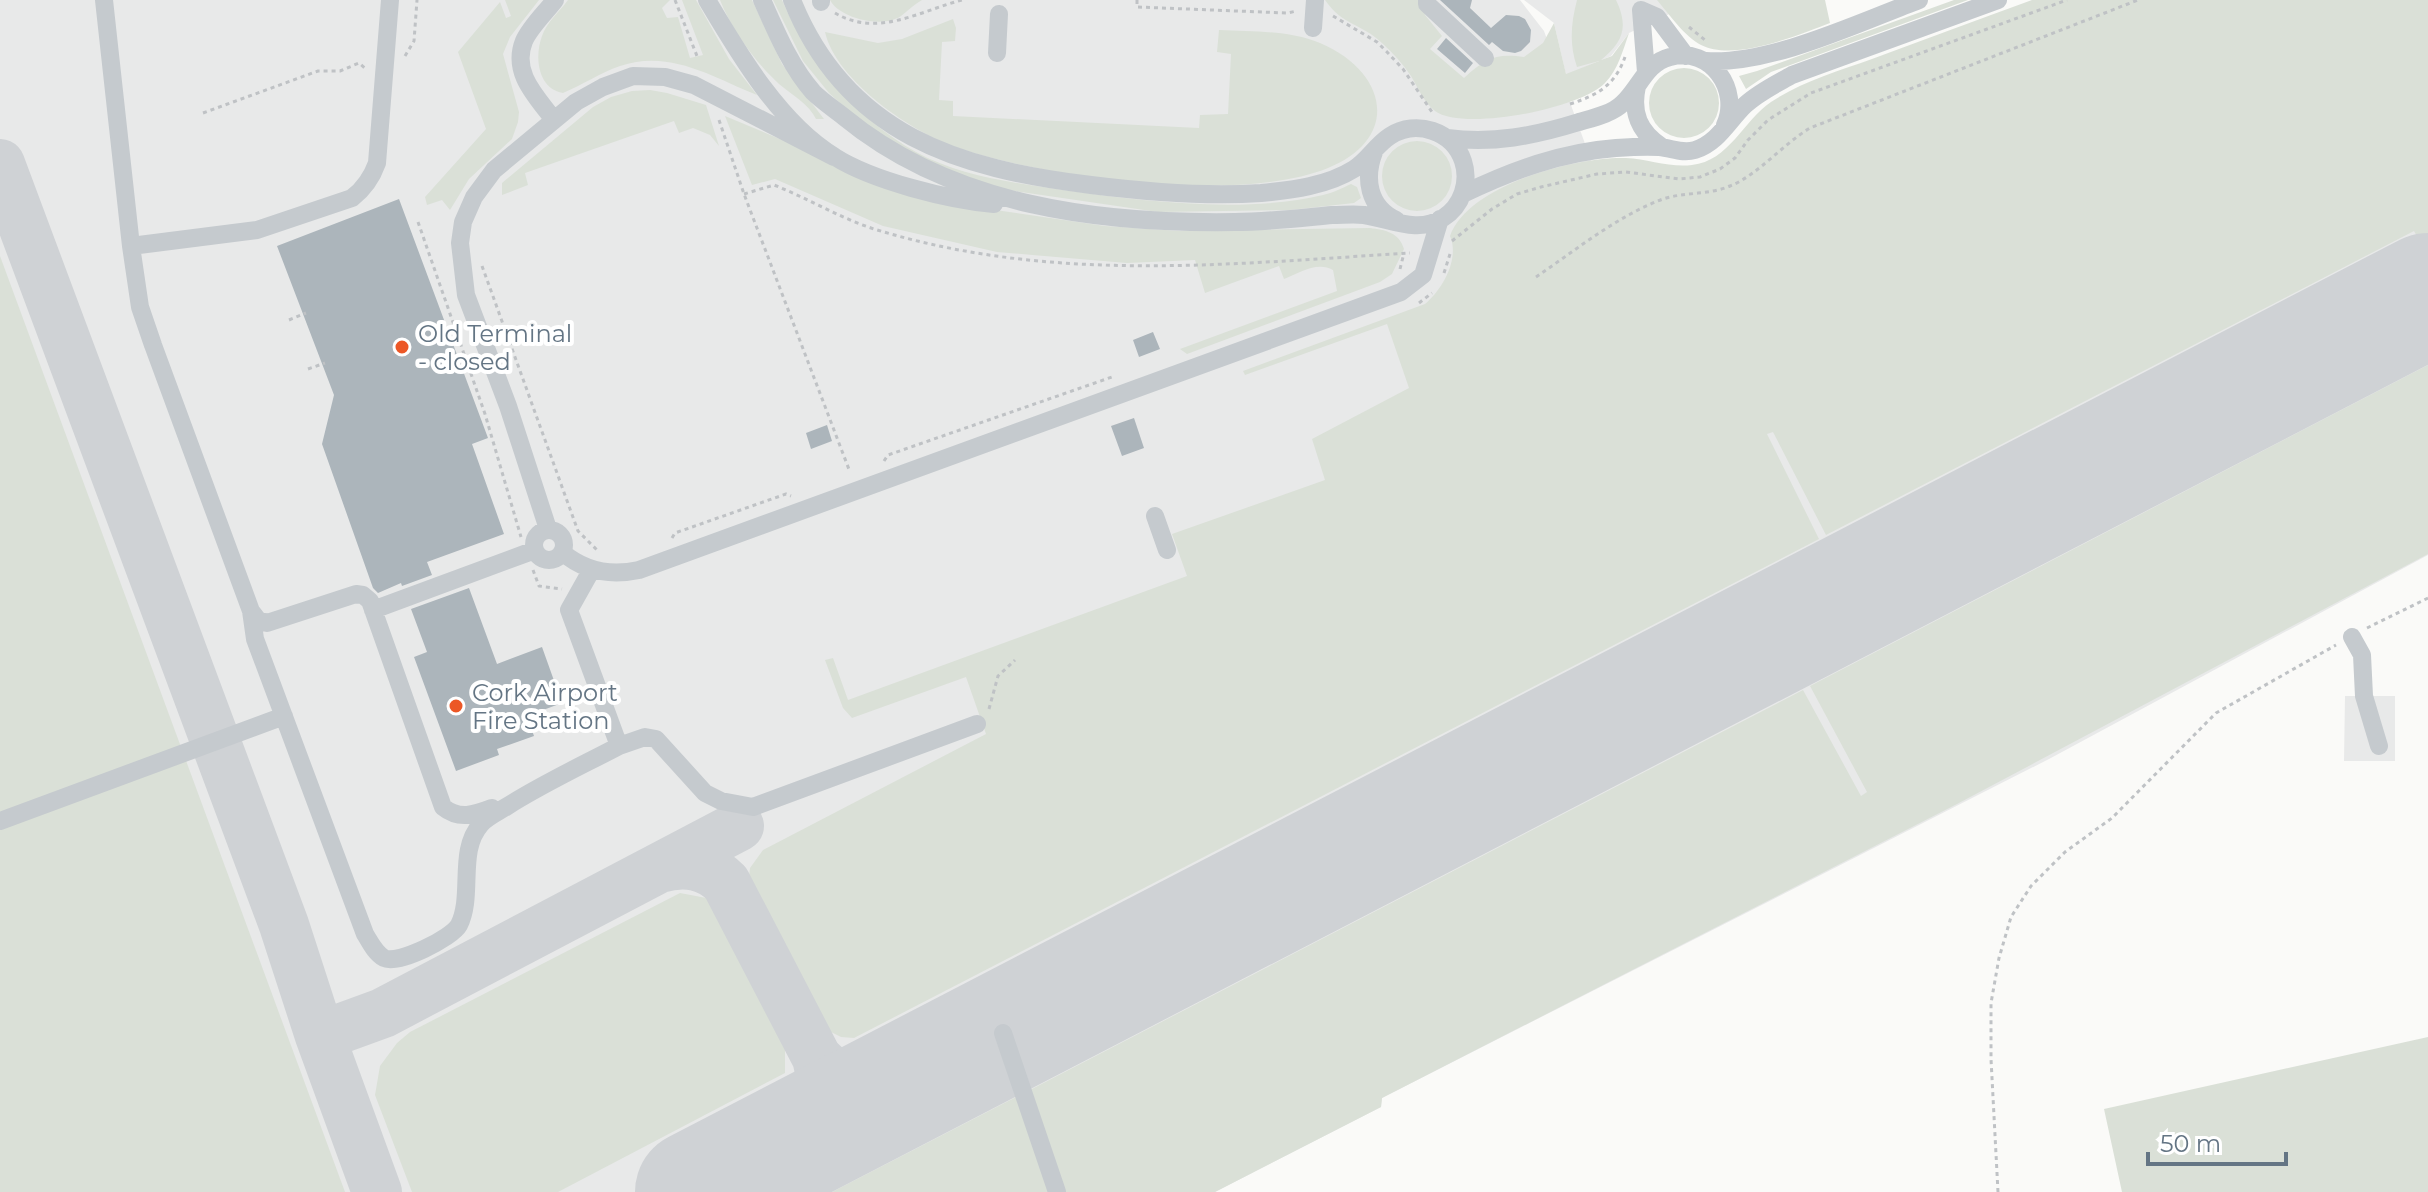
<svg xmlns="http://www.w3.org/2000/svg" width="2428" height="1192" font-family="Montserrat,sans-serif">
	<rect width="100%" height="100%" fill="#fafaf8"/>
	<path fill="#e8e9e9" d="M0 0H1520L1544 31 1639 292 2428 0V555L2049 759 1382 1098 1381 1107 1215 1192H0Z
		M1524 0H1792L1680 9 1629 33 1611 56 1566 75 1554 23Z
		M2345 696H2395V761H2344Z"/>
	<path fill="#dae0d7" d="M505 0H539L510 37 503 54 519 112 518 122 512 139 469 179 450 210 442 200 427 205 425 197 486 129 458 52 500 2 506 18 511 16Z
		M568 0H670L662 8 667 18 678 17 690 58 703 55 682 0H696L729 59 757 95C712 77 670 49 620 66 600 73 582 85 563 93 538 89 534 57 542 36 546 23 560 11 568 0Z
		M720 0H752L782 64 824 119H816C809 104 792 95 779 84 755 62 732 30 720 0Z
		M773 0H782C809 63 856 118 916 152 959 176 1015 183 1063 190 1142 201 1244 214 1323 195 1333 193 1342 188 1351 184L1357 187 1361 198 1354 203 1290 210 1158 212 981 186 874 134 829 93 803 61Z
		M830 0H922C913 5 908 11 901 16 882 29 839 18 830 0Z
		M1325 0H1421L1425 15 1442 36 1430 49 1464 78C1485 59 1495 53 1524 57L1543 43 1554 23 1566 74 1599 61 1577 67C1569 44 1571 23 1577 0H1616C1629 27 1623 42 1601 60L1612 56 1629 33C1623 50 1618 70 1605 83 1582 108 1464 132 1435 111 1424 102 1418 88 1411 76 1403 64 1393 53 1382 43 1361 23 1343 26 1325 0Z
		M1657 0H1825L1830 23C1798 35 1735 62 1701 45 1685 37 1669 14 1657 0Z
		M1954 0H1968L1771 72 1746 89 1739 76 1757 71Z
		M2032 0H2428V256L2414 231 1826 535 1773 432 1767 434 1819 539 854 1038 841 1037 821 1027 748 885 750 868 763 850 986 734 966 677 852 718 843 708 825 660 833 658 848 700 1187 576 1172 534 1325 480 1312 439 1409 388 1387 324 1245 375 1243 371 1425 304C1442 290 1460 259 1450 236 1468 185 1577 156 1626 158 1648 159 1671 168 1692 165 1729 161 1743 121 1771 102 1801 82 1838 71 1872 59 1925 39 1978 20 2032 0Z
		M953 19 956 28 955 41 942 42 939 100 953 101V116L1199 128 1200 115 1228 114 1231 54 1217 52 1219 30C1253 32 1289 30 1320 43 1387 71 1402 138 1328 168 1240 204 1047 178 958 148 913 133 836 81 825 32L878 43 902 39Z
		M1649 103a35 35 0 1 1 70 0a35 35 0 1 1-70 0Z
		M650 90 667 93 706 105 719 146 710 135 693 128 679 133 674 121 525 173 528 185 502 195V183L593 107 611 97 632 91Z
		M725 116 811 152 947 203 1105 226 1179 231 1370 228C1385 230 1399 232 1404 249L1392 274 1380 282 1187 354 1180 349 1337 291 1333 270C1317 261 1299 273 1284 279L1279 266 1205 293 1195 260 1127 263 997 252 883 226 775 179 752 185Z
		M1382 176a35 35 0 1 1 70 0a35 35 0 1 1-70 0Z
		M0 256 345 1192H0Z
		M2428 365V554L1957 804 1382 1098 1381 1107 1215 1192H1062L1028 1091 1803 690 1861 796 1867 792 1810 686Z
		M680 893 717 900 785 1038V1073L558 1192H412L375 1095 380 1066 397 1043 410 1032Z
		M2428 1037V1192H2122L2104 1109Z
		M1018 1096 1052 1192H832Z"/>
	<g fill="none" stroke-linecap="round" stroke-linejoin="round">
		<path stroke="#cfd2d5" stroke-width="50" d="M0 164 284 925 320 1036 377 1192
			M659 868C685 861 707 864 726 883L817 1058C848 1090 867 1092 910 1082
			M320 1036 383 1013 739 826
			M789 1144C817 1117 827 1097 817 1058"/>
		<path stroke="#cfd2d5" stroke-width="124" d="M697 1192 2428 295"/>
	</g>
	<path fill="#acb5bb" d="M1440 0H1472L1470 8 1491 28 1506 15 1519 16 1525 19 1531 30 1530 42 1521 51 1515 53 1503 51 1492 42 1489 45Z
		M1446 38 1473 63 1465 73 1437 49Z
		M399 199 488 438 472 444 504 534 427 562 432 575 402 586 401 583 378 593 373 588 322 444 334 395 277 246Z
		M1153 332 1160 349 1139 357 1133 340Z
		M1134 418 1144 448 1122 456 1111 426Z
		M827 425 832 441 811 449 806 433Z
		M469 588 497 664 542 647 562 703 527 716 534 736 497 749 499 755 456 771 414 657 427 652 411 609Z"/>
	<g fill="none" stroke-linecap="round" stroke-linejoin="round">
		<path stroke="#bfc2c5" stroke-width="3" stroke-dasharray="4 4" stroke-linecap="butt" d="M675 0 697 56
			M1137 0V7L1287 13 1297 11
			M835 13C877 38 920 11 962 0
			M1333 16 1377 42 1387 52 1403 69 1432 112
			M1689 27 1705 40
			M405 56 414 41 417 0
			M1570 104C1598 95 1615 85 1625 57
			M203 113 318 71H340L359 63 366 69
			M719 120 744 194 850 472
			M744 194 774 185C807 198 840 218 874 229 1052 284 1227 264 1410 253
			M418 222 485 414 521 537
			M1452 241 1492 209 1517 194 1541 187 1597 174 1626 172 1679 179 1700 177 1720 169 1735 158 1748 140 1768 120 1811 93 2067 0
			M482 266 578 531 597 550
			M1400 269 1404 253
			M1444 273 1450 254
			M1536 277C1576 250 1617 216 1663 199 1684 192 1709 195 1730 186 1758 175 1783 144 1810 128L2138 0
			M1419 303 1432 293
			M289 320 306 313
			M308 369 325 363
			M884 461 888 455 1112 377
			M672 538 675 533 786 494 791 496
			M533 570 539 586 562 589
			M2367 628 2428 598
			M989 709 998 676 1015 660
			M1998 1192 1991 1059V1003L1999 958 2011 917 2031 886 2065 852 2112 818 2216 713 2336 645"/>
		<path stroke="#c5cace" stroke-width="18" d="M104 0 131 246 257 230 352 198C365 188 372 177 377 163L390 0
			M707 0C739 54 780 124 835 157 873 181 949 200 994 204
			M762 0C776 31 790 66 813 92 822 101 834 109 844 117 952 206 1100 224 1235 222 1267 222 1300 218 1332 215 1343 215 1354 214 1364 215 1391 219 1418 234 1443 218 1462 206 1470 182 1463 161 1453 131 1416 119 1390 136 1376 145 1368 160 1354 169 1327 186 1292 190 1261 193 1204 197 1147 192 1091 185 959 169 846 135 792 0
			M1427 0V4L1485 58
			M821 2V0
			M1641 10 1657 17 1686 56
			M1641 10 1646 72
			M1313 28 1315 0
			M997 53 999 14
			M1706 61C1770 65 1858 23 1919 0
			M1637 86C1631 113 1639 132 1662 147
			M554 120C537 97 511 73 524 41 530 27 546 12 555 0
			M1447 138C1493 144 1534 136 1579 122 1593 118 1612 114 1623 103 1640 87 1646 63 1670 57 1711 46 1741 90 1725 125
			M1374 152C1364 178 1368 207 1396 220
			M1463 194C1511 171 1561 152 1616 148 1630 147 1645 146 1659 147 1672 148 1682 154 1695 150 1718 143 1729 120 1745 105 1759 92 1776 84 1792 75L1998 0
			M131 246 140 307 153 345 251 611 255 639 365 934C370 942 375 953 384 958 398 965 452 938 459 925 474 895 457 851 481 824 487 817 498 812 506 807 542 784 581 766 619 746L569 610 592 569
			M1155 516 1167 550
			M548 529 508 406 466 295 460 243 463 222 474 197 494 170 576 102 603 87 633 76 665 77 694 85 834 157
			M534 545a15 15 0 1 1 30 0a15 15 0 1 1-30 0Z
			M562 552C584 571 611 576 639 570L1401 292 1423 275 1440 219
			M373 610 535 550
			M251 611 258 620 267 623 356 594 363 595 370 601 443 807C459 820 474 815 492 808
			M2352 637 2362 655 2364 696 2379 746
			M619 746 645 737 656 739 705 793 721 801 753 807 977 724
			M0 821 284 716
			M1003 1033 1057 1192"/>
	</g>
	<g fill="#ec5726" stroke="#fff" stroke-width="3">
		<circle cx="402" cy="347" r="8"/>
		<circle cx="456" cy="706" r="8"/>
	</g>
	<g text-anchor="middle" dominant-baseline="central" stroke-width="8" stroke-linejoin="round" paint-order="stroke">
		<g font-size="24" fill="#647584" stroke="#fff" text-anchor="start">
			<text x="418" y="333">Old Terminal<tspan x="418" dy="28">- closed</tspan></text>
			<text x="472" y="692">Cork Airport<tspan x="472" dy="28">Fire Station</tspan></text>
		</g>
	</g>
	<path d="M2148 1152v12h138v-12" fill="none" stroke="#647584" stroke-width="4"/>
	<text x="2160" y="1152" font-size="24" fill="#647584" stroke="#ffffff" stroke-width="6" paint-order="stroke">50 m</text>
</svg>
